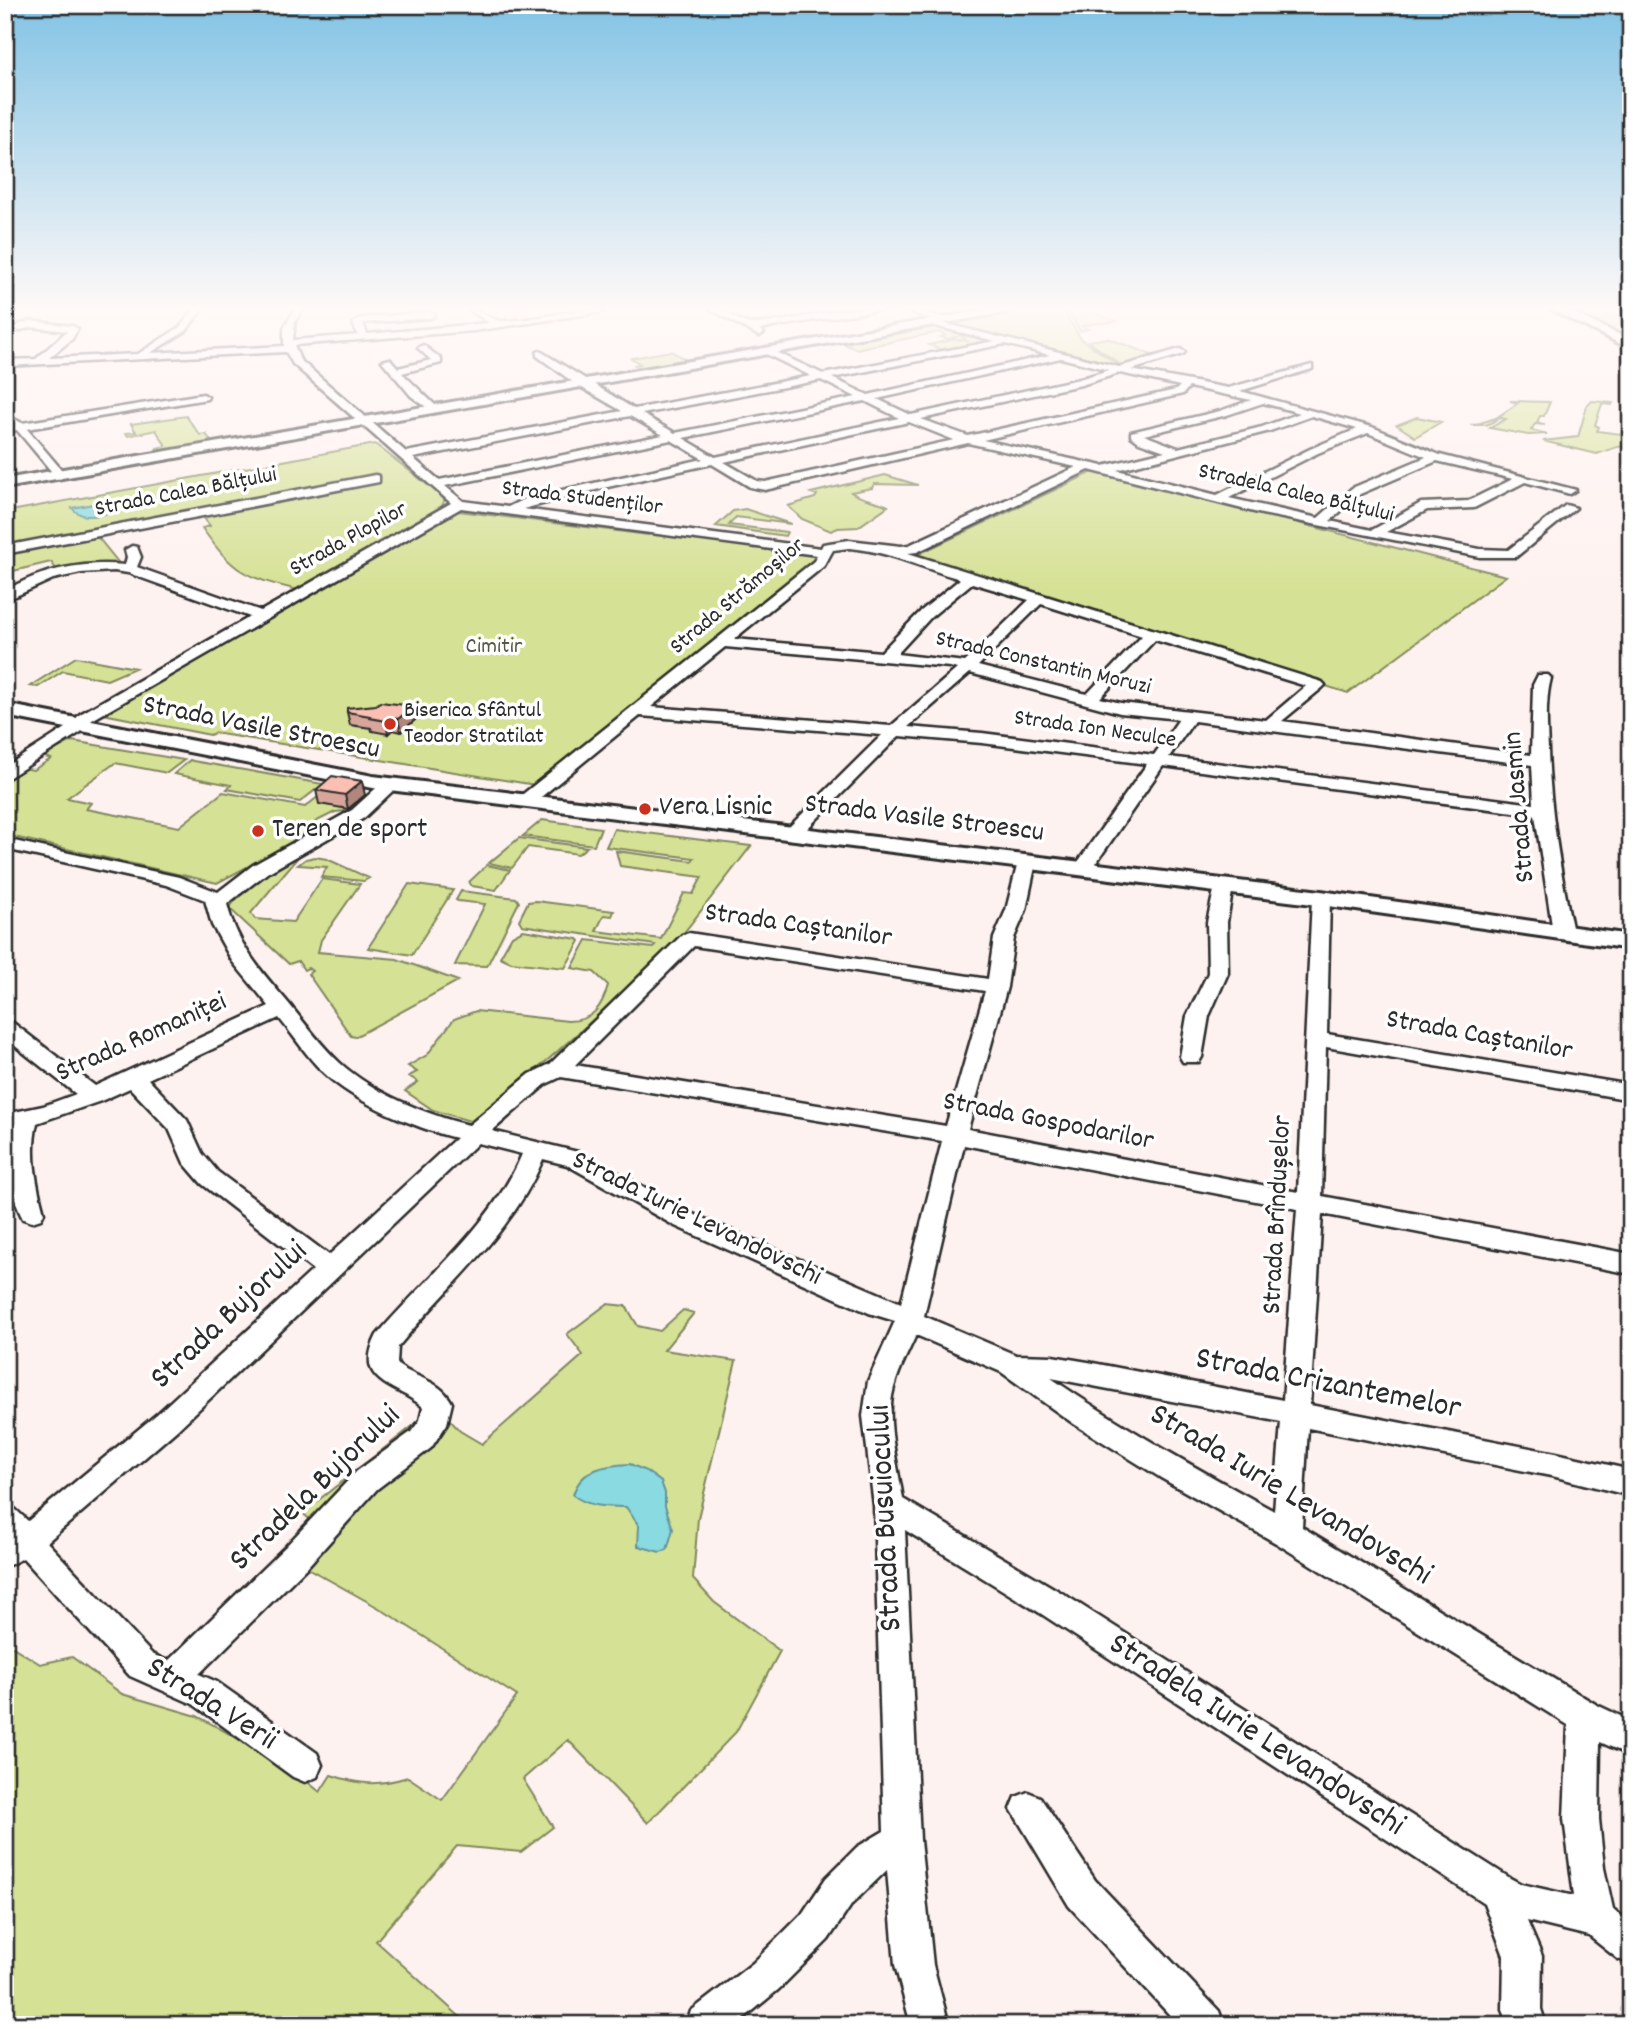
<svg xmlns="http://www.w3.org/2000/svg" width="1636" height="2030" font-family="Dekko,sans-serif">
	<rect width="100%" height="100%" fill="#fef2f0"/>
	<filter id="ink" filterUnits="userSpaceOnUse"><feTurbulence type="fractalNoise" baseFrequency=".0143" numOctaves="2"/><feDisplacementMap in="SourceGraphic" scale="14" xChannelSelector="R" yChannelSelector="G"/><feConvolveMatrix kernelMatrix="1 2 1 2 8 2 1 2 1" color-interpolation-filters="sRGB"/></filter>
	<g filter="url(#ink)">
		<path fill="#d5e194" stroke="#808660" stroke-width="2" d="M1032 309H1065V313L1081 339 1123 368 947 324Z
			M1067 309H1081L1117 321C1105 324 1095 322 1082 326L1088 329 1080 331Z
			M1563 309H1603L1631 322V341Z
			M935 324 968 334 947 339 941 337 945 335 939 332 856 349 842 343V341Z
			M974 335 998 341 947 352 929 345 955 339 967 341 962 337Z
			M1107 338 1152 355 1154 356 1125 368 1088 341Z
			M671 351 688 361 642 369 635 365 640 364 631 358Z
			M1510 401 1550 402 1544 416H1540L1537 422 1545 425 1535 424 1531 430 1547 434 1528 435 1490 428 1506 419 1501 418 1486 425H1470L1483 424 1480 423 1496 418 1518 403Z
			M1592 401 1613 403 1612 405 1602 404 1595 425 1599 427 1597 431 1621 434 1624 423 1631 424V446L1617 447 1597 454 1543 441 1578 437 1587 406Z
			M186 416 200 435 206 434 213 444 153 454 157 448 166 446 156 430 128 436 126 433 136 432 131 424Z
			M1417 417 1441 422 1415 437 1397 425Z
			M375 444 442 496 445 499 442 506 298 590C244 577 234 573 202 528L210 526 200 513 92 530 118 562 58 572 51 562 5 573V512Z
			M1095 471 1506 576 1348 693 912 557Z
			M885 475 918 485 874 484 872 488 851 492C861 500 877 500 888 506L858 527 838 528 831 531 802 519 788 506 815 498 817 495 811 493Z
			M745 509 791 524 736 517 729 525 787 532 785 536 716 526 733 511Z
			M458 511 648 535 652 531 817 554V558L535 785 214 733 210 735 98 713 147 689Z
			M76 657 135 668 107 680 63 671 38 687 30 686Z
			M72 741 184 760 167 773 115 763 67 798 91 803 86 809 179 827 223 792 305 807 328 789 320 804 355 810 335 812 303 828 311 833 217 883 5 835V780L23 768 33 770 51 759 42 756Z
			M190 760 193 761 323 784 300 802 227 789 231 785 174 774Z
			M542 820 601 828 594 845 523 836Z
			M614 829 751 846 669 952 532 1074 473 1122 433 1110 405 1091 418 1082 409 1076 417 1072 408 1066 427 1055 454 1019 476 1011 568 1021C592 1021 602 1008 608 985L594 972 572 968 587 940 653 948 655 945 522 925 519 920 528 902 536 901 614 911 612 916 604 915 596 931 661 939 684 893 693 894 702 877 620 866 616 851 692 861 694 858 606 847Z
			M519 838 587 847 578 854 528 847 512 868 489 863Z
			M304 850 251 913 255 919 293 922 322 879 360 884 321 940 318 952 397 959 458 981 355 1037 351 1036 308 974 312 971 308 968 304 970 298 961 289 964 229 908 251 881Z
			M315 857 327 859 369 878 364 881 321 877 327 867 298 865 306 859Z
			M487 865 510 870 496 890 472 886 469 882Z
			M409 884 453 890 412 955 368 948Z
			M461 891 516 898 519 902 487 966 455 965 485 904 458 901 456 900Z
			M523 930 578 939 580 941 565 968 511 962 500 957 512 936Z
			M607 1304 626 1306 638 1326 660 1331 683 1310 694 1313 664 1350 736 1361 698 1518 693 1579 714 1602 780 1651 736 1732 648 1823 568 1740 523 1779 553 1827 521 1852 457 1846 376 1941 469 2025H5V1642L40 1664 72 1657 122 1694 197 1716 289 1767 320 1792 331 1775C361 1785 378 1786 408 1777L442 1800 517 1696 379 1608 279 1552 316 1524 302 1513 414 1425 450 1420 460 1431 482 1444 583 1355 567 1334Z"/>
		<path fill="#89dae1" stroke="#639498" stroke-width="2" d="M109 501 122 503C111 516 83 522 72 508Z
			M630 1464 646 1471 661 1482 665 1493V1506L673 1529 667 1550 660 1552 638 1546 639 1526 626 1507C606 1506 590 1508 573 1495 581 1468 606 1465 630 1464Z"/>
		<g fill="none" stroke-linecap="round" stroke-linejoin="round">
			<defs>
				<path id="minor" d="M194 309H202L186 331 150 353 284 346V328L295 309H303L295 321 293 340 358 335 353 324 360 318 431 312 435 315 431 318 363 323 367 334 489 323 468 309C481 309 491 321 503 321 537 320 571 309 606 309L602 312 474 331 294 345 300 360 406 452 622 411 577 385 537 356V352L540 351 634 409 811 376 764 353 762 351 767 348 823 374 995 341 927 324V320L936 321 902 309H914L946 318 948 320 943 323 1119 367 1180 349 1185 352 1183 354 1131 370 1228 388 1312 365V369L1240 391 1372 427 1440 455 1576 490 1570 494 1525 482 1474 508 1427 510 1386 532 1480 549 1508 550 1566 505 1576 508 1516 557H1480L1262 514 1089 470 917 552 908 553 1322 682 1325 685 1322 688 1282 721 1531 755 1533 685 1538 675H1548L1551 678C1545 701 1547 725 1548 749 1550 810 1560 871 1573 932L1563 938 1553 932 1535 815 1163 766 1089 873 1082 875 1073 869 1147 764 982 743 899 736 797 839H785L782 835 785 831 882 735 640 716 530 806H518L515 802 518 798 814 561 817 555 461 508 92 720 81 732 5 780V767L69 726 80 714 250 617 128 573 114 571 81 573 53 579 5 601V591C41 569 84 561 125 565L127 557 125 550 132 546 137 547 141 557 137 567 261 611 451 503 293 364 286 352 5 366V360L36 359 67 331 31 327 5 335V329L30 321 73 326 78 329 72 339 49 358 138 354 180 327ZM1005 344 1050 355 868 395 832 378ZM1061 358 1109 370 1079 379 911 415 877 399ZM1120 373 1180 386 1176 390 968 436 921 419 1081 385ZM821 380 856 397 675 433 642 414ZM1189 387 1251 400 1220 411 1131 432V436L1139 442 1165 451 1103 466 983 440 1183 394ZM865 401 899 418 715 457 683 438ZM1263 403 1300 413 1262 427 1178 448 1144 435 1227 415ZM630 416 663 435 439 480 413 458ZM1312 416 1357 429 1310 449 1217 495 1117 470 1270 431ZM909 422 954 440 765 482 757 481 724 462ZM1368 433 1426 457 1352 488 1318 518 1229 498 1318 453ZM671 440 703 459 526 498 508 507 463 501 445 486ZM968 443 1076 467 909 545 901 546 849 540 823 544 821 548 523 509 603 488 712 464 750 487 765 490ZM1437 461 1513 479 1468 501 1421 503 1372 530 1330 521 1360 494ZM849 548C888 551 922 568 960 579L921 611 881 652 734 639 824 566 833 550ZM972 583 1029 600 965 662 897 654 931 617ZM1041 604 1142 636 1087 694 978 666ZM1155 640 1306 686 1266 720 1121 703 1100 698ZM725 647 950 667 957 669 891 726 651 707ZM970 673 1120 713 1179 719 1154 755 982 733 908 727ZM1194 721 1532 765 1534 804 1169 757Z
					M710 309C727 308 739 325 755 324 798 321 843 305 886 309L759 329 764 333 759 336Z
					M423 345 441 359V363L402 373 437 407 438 409 433 412 411 396 382 361 390 359 398 368 431 360 418 348Z
					M203 394 208 397 207 399 27 429 66 475 60 479 56 477 17 430 5 432V426L10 425 5 419 10 417 22 423Z
					M375 475 379 476V482L5 554V546Z
					M391 779 400 784 364 818 267 873 227 904C236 942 259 969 284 998 302 1019 320 1045 340 1063 373 1093 427 1115 469 1125L530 1074 550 1064 682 935 689 933 988 979 994 938 1006 910 1018 862 1027 856 1036 862 1026 910 1014 938 1007 987 968 1129 1298 1192 1312 898 1321 892 1330 898 1327 1034 1631 1085V1100L1326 1047 1322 1196 1631 1254V1274L1322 1214 1310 1405 1556 1453 1631 1470V1496L1556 1477 1308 1428 1302 1527 1597 1705 1631 1721V1756L1600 1742 1599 1819 1604 1868 1613 1909 1631 1923V1964L1618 1959 1589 1936 1527 1921 1542 1956 1541 2009 1546 2025H1508L1503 2009 1504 1956 1484 1903 1040 1613 905 1530 920 1840 933 1965 949 2025H911L895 1965 887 1870 852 1904 828 1940 779 1989 736 2025H686L691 2011 753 1963 802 1914 826 1878 857 1847 884 1831 874 1506 863 1416 868 1381 895 1321 869 1313 675 1226 567 1165 543 1159C513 1233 447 1286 398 1347L397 1363 399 1366C418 1379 441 1381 452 1403L447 1424 431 1448 377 1489 308 1566 199 1674 217 1682 317 1753 322 1765 317 1777 305 1782 293 1777 193 1704 130 1676 23 1558 5 1567V1505L15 1509 28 1521 157 1414 313 1270 202 1184 184 1163 169 1129 130 1088 101 1101 37 1123C30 1153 36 1183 44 1213L41 1219 32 1222 23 1219C9 1194 8 1156 13 1128L5 1130V1114L43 1106 76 1094 5 1038V1020L12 1022 95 1086 269 1006 232 961 212 925 205 900 166 885 5 849V839L179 877 218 892 253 865 352 810 385 780ZM694 946 985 991 946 1126 575 1065ZM279 1018C294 1036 307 1057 324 1073 354 1102 415 1128 456 1138L329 1255 218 1172 202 1153 187 1120 148 1079ZM561 1077 942 1141 901 1303 693 1214 582 1153 492 1131 546 1084ZM478 1143 522 1154C492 1226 426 1277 377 1335 352 1384 397 1384 423 1407L420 1420 411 1432 357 1471 286 1546 168 1661 152 1654 47 1542 177 1430ZM964 1145 1297 1209 1283 1400 1088 1362 1052 1356 1016 1355 924 1316ZM916 1335 1001 1372 1074 1424 1161 1478 1276 1543 1568 1725 1564 1819 1574 1896 1521 1884 1510 1878 1062 1593 903 1499C898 1466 887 1428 892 1396 896 1375 907 1355 916 1335ZM1051 1378 1281 1422 1274 1511C1198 1469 1122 1427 1051 1378Z
					M1224 880 1233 886 1227 922 1228 973 1209 1016 1202 1057 1199 1062H1183L1180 1057 1187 1016 1208 973 1207 922 1215 886Z
					M1028 1792 1040 1797 1095 1880 1219 2011 1224 2025H1179L1069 1906 1011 1809 1016 1797Z"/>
				<path id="major" d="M991 309H1014L1008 312 5 488V479Z
					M1550 309H1564L1631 340V349Z
					M5 704 373 776 1321 891 1631 935V949L1321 905 373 788 5 716Z"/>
			</defs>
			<use href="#minor" stroke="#2b2b2b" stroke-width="5"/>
			<use href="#major" stroke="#2b2b2b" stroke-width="6"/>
			<use href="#minor" fill="#fff" fill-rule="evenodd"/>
			<use href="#major" fill="#fff" fill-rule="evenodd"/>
		</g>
		<path fill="#d8a59a" stroke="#2b2b2b" stroke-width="2" d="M347 712 416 719 401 732 392 730 388 734 372 731 371 728 350 725Z
			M316 790 365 795 348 809 319 804Z"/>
		<path fill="#b0867d" stroke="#2b2b2b" stroke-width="2" d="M414 706 416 719 401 732 398 719Z
			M389 717 392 730 388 734 386 721Z
			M362 781 365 795 348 809 345 795Z"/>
		<path fill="#fbc0b3" stroke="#2b2b2b" stroke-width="2" d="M380 702 414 706 398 719 389 717 386 721 369 718 370 716 347 712V708L376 705Z
			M332 776 362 781 345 795 316 790Z"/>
	</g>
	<linearGradient id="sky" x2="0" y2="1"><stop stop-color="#82c3e5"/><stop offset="0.52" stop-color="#fff9f8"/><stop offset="1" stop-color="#fff9f8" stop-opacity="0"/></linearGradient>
	<rect width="1636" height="593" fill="url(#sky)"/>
	<g fill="#c8321e" stroke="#fff" stroke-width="2.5">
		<circle cx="390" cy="724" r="7"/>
		<circle cx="645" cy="809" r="7"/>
		<circle cx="258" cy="831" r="7"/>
	</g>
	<g text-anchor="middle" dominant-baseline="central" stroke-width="7" stroke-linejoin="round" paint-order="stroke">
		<g font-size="23" fill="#2b2b2b" stroke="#fff">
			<text transform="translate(186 493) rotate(-11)">Strada Calea Bălțului</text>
			<text transform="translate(1296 494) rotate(13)">Stradela Calea Bălțului</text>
			<text transform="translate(582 499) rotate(7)">Strada Studenților</text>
			<text transform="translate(349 540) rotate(-29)">Strada Plopilor</text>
			<text transform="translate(738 597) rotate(-40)">Strada Strămoșilor</text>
			<text transform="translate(1043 664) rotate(13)">Strada Constantin Moruzi</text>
			<text transform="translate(1095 730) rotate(8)">Strada Ion Neculce</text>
		</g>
		<g font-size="23" fill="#565845" stroke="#fff">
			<text x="494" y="647">Cimitir</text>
		</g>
		<g font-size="23" fill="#2b2b2b" stroke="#fff" text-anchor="start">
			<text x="404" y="711">Biserica Sfântul<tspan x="404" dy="26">Teodor Stratilat</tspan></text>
		</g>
		<g font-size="28" fill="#2b2b2b" stroke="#fff">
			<text transform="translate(261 729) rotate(11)">Strada Vasile Stroescu</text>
			<text transform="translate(1521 807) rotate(-95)">Strada Jasmin</text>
			<text transform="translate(924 820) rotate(7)">Strada Vasile Stroescu</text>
			<text transform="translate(798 927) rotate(8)">Strada Caștanilor</text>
			<text transform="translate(1479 1037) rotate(10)">Strada Caștanilor</text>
			<text transform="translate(142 1039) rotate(-24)">Strada Romaniței</text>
			<text transform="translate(1048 1123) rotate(11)">Strada Gospodarilor</text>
			<text transform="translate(1279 1215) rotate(-87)">Strada Brîndușelor</text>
			<text transform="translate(696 1220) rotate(26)">Strada Iurie Levandovschi</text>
		</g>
		<g font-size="28" fill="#2b2b2b" stroke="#fff" text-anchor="start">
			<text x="659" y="809">Vera Lisnic</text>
			<text x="272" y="831">Teren de sport</text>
		</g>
		<g font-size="33" fill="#2b2b2b" stroke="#fff">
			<text transform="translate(230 1316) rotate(-43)">Strada Bujorului</text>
			<text transform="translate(1328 1385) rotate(11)">Strada Crizantemelor</text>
			<text transform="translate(316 1489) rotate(-44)">Stradela Bujorului</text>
			<text transform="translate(1290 1496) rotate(31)">Strada Iurie Levandovschi</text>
			<text transform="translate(887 1518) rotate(-93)">Strada Busuiocului</text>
			<text transform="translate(211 1705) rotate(32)">Strada Verii</text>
			<text transform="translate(1256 1736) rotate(33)">Stradela Iurie Levandovschi</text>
		</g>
	</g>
	<rect width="1636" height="2030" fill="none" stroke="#fff" stroke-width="28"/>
	<rect x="14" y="14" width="1608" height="2002" fill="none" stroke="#2b2b2b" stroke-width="2.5" filter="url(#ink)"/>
</svg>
